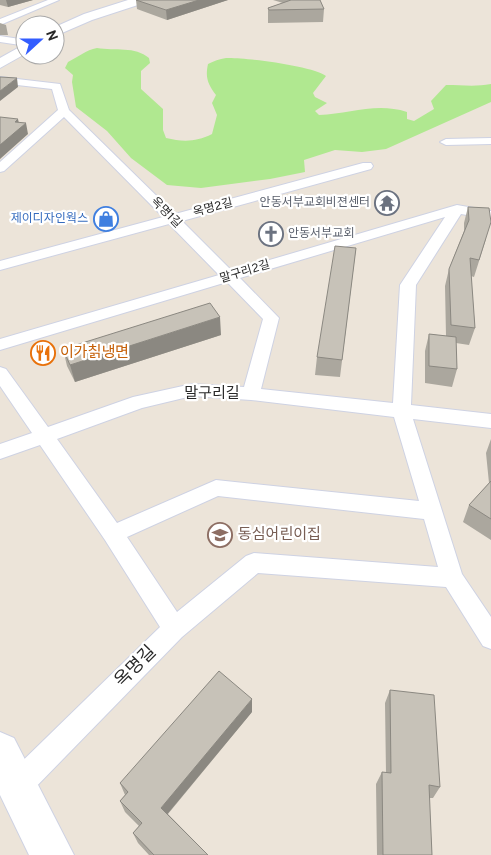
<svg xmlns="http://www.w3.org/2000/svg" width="491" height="855" font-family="Overpass,'Noto Sans KR',sans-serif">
	<rect width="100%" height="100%" fill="#ece4d9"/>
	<path fill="#b0e890" d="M97 48C115 51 135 46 149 58L150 63 141 71V89L163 109V130L166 138C183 142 196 142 212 134L217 115 212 103 216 95C208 84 205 78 208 64 214 61 219 59 226 58 243 57 314 66 326 76L313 93 315 97 327 103 315 111 319 115C350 114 376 102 407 112V119L414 121 434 109 431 101 446 85C462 85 475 87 491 84V102L386 149 362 152 335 150 304 160 305 172 270 179 201 188 167 185 131 158 107 131 76 107 72 82 73 75 65 68 68 62C78 57 86 50 97 48Z"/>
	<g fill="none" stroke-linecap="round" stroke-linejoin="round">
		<defs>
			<path id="street" d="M48 0H59L0 25V19Z
				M0 36 20 39 25 42 20 45 0 42Z
				M0 77 60 84 69 110 175 214 363 163H371L373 166 371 169 182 221 232 271 457 205 491 211V219L461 214 416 285 411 405 491 414V428L413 419 462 574 491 617V649L483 646 446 587 258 573 182 637 27 796 17 800 7 796 3 786 7 776 160 627 105 540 40 445 0 459V444L32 433 0 386V367L6 369 48 427 133 397 192 384 244 387 263 319 227 282 0 350V339L219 275 169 224 0 270V261L163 217 64 117 4 171 0 172V162L58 110 52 89 0 83ZM445 217 400 285 393 403 261 389 279 318 240 278ZM192 396 251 400 394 417 419 501 216 480 117 523 57 439 142 408ZM218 496 424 519 438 567 254 553 246 556 177 612 127 537Z
				M491 138V144L446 145 440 142 446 139Z"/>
			<path id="secondary" d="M128 0H146L144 3 92 20 55 36V27L84 14Z
				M25 44V54L0 68V58Z
				M0 732 14 738 74 855H29L0 795Z"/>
		</defs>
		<use href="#street" stroke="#ced2e3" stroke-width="2"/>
		<use href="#secondary" stroke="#ced2e3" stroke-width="2"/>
		<use href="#street" fill="#fff" fill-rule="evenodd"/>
		<use href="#secondary" fill="#fff" fill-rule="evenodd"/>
	</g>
	<path fill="#aba79e" d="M0 0H33L8 7 0 5Z
		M136 0H228L167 20 137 9Z
		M273 0H320L324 9 323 22 268 23V8L283 3Z
		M0 23 6 25 8 35H0Z
		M468 207 486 239 474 277 471 276 475 328 469 345 456 343 457 369 452 387 425 383V351L429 334 446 336 445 286 449 269 464 231V223Z
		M356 248 340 377 315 375 317 357Z
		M221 335 75 382 67 366 63 349Z
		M491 439V540L463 522 469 505 489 483 486 453Z
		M390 690 440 787 433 798H429L432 855H377L376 784 382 772 386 773 385 703Z
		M252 712 168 814 208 855H149L138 843 133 833 139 826 125 812 120 801 125 795 120 783Z"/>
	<path fill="#8b8881" d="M6 0H33L8 7Z
		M199 0H228L167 20 166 10Z
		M17 78 18 87 0 101V91Z
		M18 119 20 128 26 123 28 134 0 159V145L15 122Z
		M220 317 221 335 75 382 70 365Z
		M252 699V712L164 818 161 808Z"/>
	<path fill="#c7c2b8" stroke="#8b8881" d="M136 0H199L166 10Z
		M291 0H320L324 9 269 10 268 8Z
		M0 77 17 78 0 91Z
		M0 117 18 119 15 122 26 123 0 145Z
		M468 207 489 208 491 222 479 260 470 258 475 328 451 325 449 269 469 220Z
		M335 246 356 248 342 360 317 357Z
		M210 303 220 317 70 365 63 349Z
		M429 334 456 337 457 369 429 366Z
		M491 481V519L469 505Z
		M219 671 252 699 161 808 208 855H154L133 833 142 823 120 801 128 792 120 783Z
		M390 690 434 695 440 787 429 785 432 855H383L382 772 391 773Z"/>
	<defs>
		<symbol id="temple-ring" viewBox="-11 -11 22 22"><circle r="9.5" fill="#fff" stroke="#6b7280" stroke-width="1.5"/><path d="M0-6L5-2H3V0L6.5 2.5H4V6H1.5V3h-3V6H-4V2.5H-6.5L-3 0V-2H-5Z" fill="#6b7280"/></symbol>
		<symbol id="shop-ring" viewBox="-11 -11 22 22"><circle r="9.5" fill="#fff" stroke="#3f7fe0" stroke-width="1.5"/><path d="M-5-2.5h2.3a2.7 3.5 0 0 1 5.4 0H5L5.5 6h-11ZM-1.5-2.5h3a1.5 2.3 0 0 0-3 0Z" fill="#3f7fe0"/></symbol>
		<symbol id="church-ring" viewBox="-11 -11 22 22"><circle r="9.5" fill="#fff" stroke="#6b7280" stroke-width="1.5"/><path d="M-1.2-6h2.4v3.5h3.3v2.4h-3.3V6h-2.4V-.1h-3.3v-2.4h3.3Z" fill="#6b7280"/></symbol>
		<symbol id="restaurant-ring" viewBox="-11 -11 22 22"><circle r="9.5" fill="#fff" stroke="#e8710a" stroke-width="1.5"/><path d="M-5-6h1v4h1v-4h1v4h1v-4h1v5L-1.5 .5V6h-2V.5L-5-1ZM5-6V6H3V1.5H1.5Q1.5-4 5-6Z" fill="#e8710a"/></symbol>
		<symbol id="school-ring" viewBox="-11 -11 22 22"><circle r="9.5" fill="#fff" stroke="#8d6e63" stroke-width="1.5"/><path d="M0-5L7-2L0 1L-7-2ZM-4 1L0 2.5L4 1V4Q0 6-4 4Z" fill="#8d6e63"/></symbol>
	</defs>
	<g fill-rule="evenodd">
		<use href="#temple-ring" x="373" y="189" width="28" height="28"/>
		<use href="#shop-ring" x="92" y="205" width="28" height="28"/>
		<use href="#church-ring" x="257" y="220" width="28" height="28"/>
		<use href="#restaurant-ring" x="29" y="339" width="28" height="28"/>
		<use href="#school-ring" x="206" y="521" width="28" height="28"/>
	</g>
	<g text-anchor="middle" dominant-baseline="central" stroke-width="4.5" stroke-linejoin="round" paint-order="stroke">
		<g font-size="12" fill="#5b616d" stroke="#fff" text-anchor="end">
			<text x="370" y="203">안동서부교회비젼센터</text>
			<text x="288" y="234" text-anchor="start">안동서부교회</text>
		</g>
		<g font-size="12" fill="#292929" stroke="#fff">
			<text transform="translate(213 208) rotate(-15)">옥명2길</text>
			<text transform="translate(166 213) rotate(45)">옥명1길</text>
			<text transform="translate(245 272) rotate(-17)">말구리2길</text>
		</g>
		<g font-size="12" fill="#366cbe" stroke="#fff" text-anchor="end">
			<text x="88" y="219">제이디자인웍스</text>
		</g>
		<g font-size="15" fill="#c56008" stroke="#fff" text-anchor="start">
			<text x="60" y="353">이가칡냉면</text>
		</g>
		<g font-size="15" fill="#292929" stroke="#fff">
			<text x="212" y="394">말구리길</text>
		</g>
		<g font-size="15" fill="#785e54" stroke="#fff" text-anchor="start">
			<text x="238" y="535">동심어린이집</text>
		</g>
		<g font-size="18" fill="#292929" stroke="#fff">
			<text transform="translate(136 667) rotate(-45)">옥명길</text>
		</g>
	</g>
	<g transform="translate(40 40) rotate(69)"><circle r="24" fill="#ffffff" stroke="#a9a9a9"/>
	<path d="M0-4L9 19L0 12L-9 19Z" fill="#335dff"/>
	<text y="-8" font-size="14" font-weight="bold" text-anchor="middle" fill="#292929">N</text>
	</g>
</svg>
